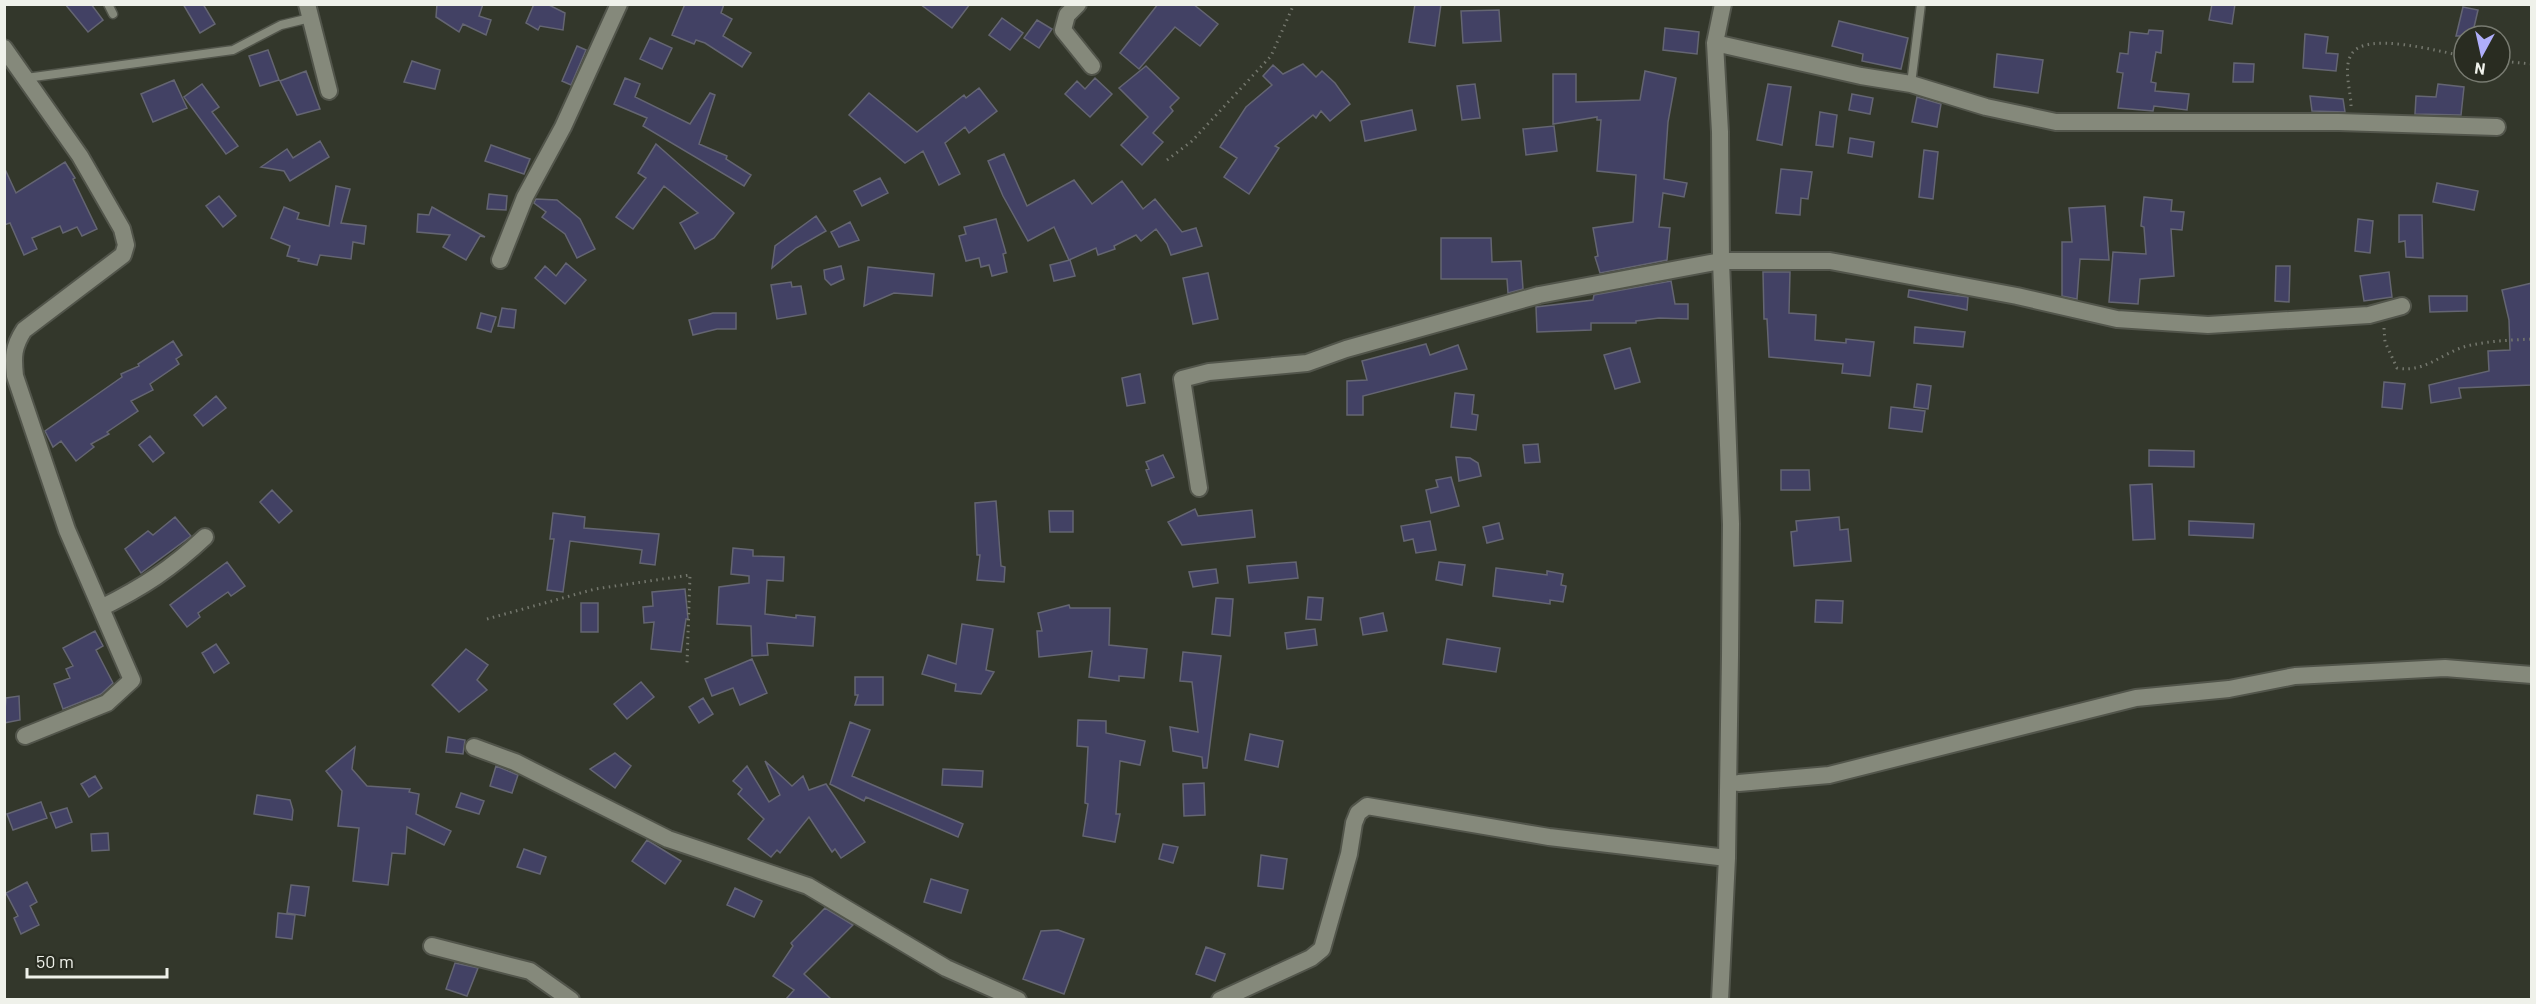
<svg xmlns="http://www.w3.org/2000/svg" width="2536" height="1004" font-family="Barlow,sans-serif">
	<rect width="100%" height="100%" fill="#33372b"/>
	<path fill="#424164" stroke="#646572" stroke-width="1.5" d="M65 4H91L103 20 88 32Z
		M183 4H203L215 24 200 33Z
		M437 4H483L479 16 491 20 486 35 463 24 459 32 436 17Z
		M534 4H547L565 13 563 30 540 26 538 30 526 23Z
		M685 4H724L721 13 732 19 723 36 751 53 742 67 705 43 696 40 694 44 672 35Z
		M920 4H970L952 28Z
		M1158 4H1193L1218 24 1200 46 1175 27 1139 69 1120 53Z
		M1415 4H1441L1435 46 1409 42Z
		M2212 4H2235L2232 24 2209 20Z
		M2463 7 2478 10 2472 36H2456Z
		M1499 10 1501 41 1463 43 1461 11Z
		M1002 18 1023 33 1010 50 989 35Z
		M1037 20 1052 29 1039 48 1024 38Z
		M1839 21 1908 38 1901 69 1862 61 1863 54 1832 46Z
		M1665 28 1699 32 1697 54 1663 50Z
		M2149 30 2163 31 2161 53 2156 52 2151 82 2156 83 2155 91 2189 94 2187 110 2154 106 2153 111 2118 108 2123 73 2117 72 2120 53 2128 54 2130 32 2148 34Z
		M2305 34 2328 37 2326 53 2338 54 2336 71 2303 68Z
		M650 38 672 48 662 69 640 59Z
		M577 46 586 50 571 85 562 81Z
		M268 50 279 80 260 86 249 56Z
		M1997 54 2043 60 2038 93 1994 87Z
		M412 61 440 70 435 89 404 82Z
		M2234 63 2254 64 2253 82H2233Z
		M1303 64 1316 77 1322 71 1335 83 1350 104 1330 121 1321 111 1316 118 1313 115 1275 146 1279 148 1249 194 1224 177 1237 158 1220 147 1246 107 1272 85 1263 76 1273 65 1283 74Z
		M1146 66 1179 98 1170 107 1173 111 1153 133 1163 142 1142 165 1121 145 1148 117 1119 88Z
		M306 71 320 109 297 115 280 81Z
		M1645 71 1676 78 1668 122 1664 179 1687 183 1684 197 1663 193 1659 227 1670 228 1667 260 1600 273 1595 257 1598 256 1593 228 1633 222 1636 175 1597 171 1601 120H1597V117L1553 124V74H1576V102L1640 100Z
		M625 78 640 84 635 97 690 124 710 93 715 95 699 144 727 156 726 159 751 175 744 186 643 126 647 118 614 104Z
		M1095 78 1112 94 1090 117 1065 94 1077 81 1085 89Z
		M174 80 187 108 153 122 141 94Z
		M202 84 219 107 212 112 238 146 226 154 184 97Z
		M1475 84 1480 118 1462 120 1457 86Z
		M1768 84 1791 87 1782 145 1757 140Z
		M2438 84 2464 87 2461 115 2415 114 2416 96 2436 97Z
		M979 88 997 111 969 133 965 127 945 143 960 174 939 185 923 151 905 163 849 115 869 93 917 132 964 95 966 98Z
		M1852 94 1873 98 1870 114 1849 110Z
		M2310 96 2343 99 2345 112 2312 111Z
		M1917 97 1941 104 1937 127 1912 122Z
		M1412 110 1416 130 1365 141 1361 121Z
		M1820 112 1837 115 1833 147 1816 145Z
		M1554 126 1557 151 1526 155 1523 129Z
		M1850 138 1874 142 1872 157 1848 153Z
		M320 141 329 157 290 181 284 171 261 167 287 149 293 158Z
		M656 144 734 213 714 238 695 249 680 223 698 213 664 186 633 229 616 217 646 178 638 173Z
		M491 145 530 159 524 174 485 161Z
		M1924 150 1938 152 1933 199 1919 197Z
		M1004 154 1027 206 1074 180 1092 204 1122 181 1143 209 1155 199 1182 232 1196 228 1202 246 1171 255 1167 244 1156 229 1141 241 1136 235 1114 246 1115 249 1098 255 1096 248 1069 260 1054 227 1028 241 1003 196 988 161Z
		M65 162 75 178 73 179 97 229 82 236 77 227 63 233 60 226 32 238 37 249 24 255 10 223 4 225V167L16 193Z
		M1781 169 1812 172 1808 199 1801 198 1800 215 1776 213Z
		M880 178 888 193 862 206 854 191Z
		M2437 183 2478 191 2474 210 2433 202Z
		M336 186 350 189 341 223 366 226 364 244 353 242 351 259 320 255 317 265 298 261 299 259 287 256 290 246 271 238 284 207 299 213 297 219 329 226Z
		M489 194 507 196 506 210 487 209Z
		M219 196 236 216 223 227 206 206Z
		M2144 197 2172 200 2171 211 2184 212 2182 230 2171 229 2174 276 2140 279 2138 304 2109 302 2113 252 2146 254 2144 227 2141 226Z
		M536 199 557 200 580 219 595 249 577 258 565 234 542 217 546 212 534 203Z
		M2105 206 2109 260 2080 259 2077 299 2062 296V242H2072L2069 208Z
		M432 207 485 237 480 236 466 260 443 247 450 235 417 232 418 214 429 215Z
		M2399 215H2422L2423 258 2406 257 2405 241 2399 242Z
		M816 216 826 231 796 248 772 268 775 246Z
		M996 219 1006 253 1003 254 1007 272 992 276 989 265 981 267 979 258 966 261 959 236 966 234 964 227Z
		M2358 219 2373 221 2370 253 2355 251Z
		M850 222 859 240 839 247 831 232Z
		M1441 238H1491L1492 262 1521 261 1523 289 1508 293 1507 279H1441Z
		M1070 260 1075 276 1054 281 1050 265Z
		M566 263 586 280 565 304 535 278 545 266 556 276Z
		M841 266 844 279 831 285 825 279 824 270Z
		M2276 266H2290L2289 302 2275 301Z
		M868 267 934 274 932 296 894 293 864 306Z
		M1763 272H1790L1789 313 1816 315 1815 340 1846 343V339L1874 342 1870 376 1842 373 1843 364 1769 357 1767 319H1764Z
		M2389 272 2392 297 2364 301 2360 276Z
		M1208 273 1218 319 1193 324 1183 278Z
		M1671 281 1675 304H1688V319L1659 318 1636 321V323H1591V330L1537 332 1536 307 1593 300 1594 295Z
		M791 282 792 287 801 286 806 314 777 319 771 285Z
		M2532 283V385L2459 388 2461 398 2431 403 2429 385 2489 371 2488 351 2510 350 2509 320 2502 290Z
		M1909 290 1968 297 1967 310 1908 297Z
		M2429 296H2467V311L2430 312Z
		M502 308 516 310 514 328 498 326Z
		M481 313 496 317 491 332 477 328Z
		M713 313H736V329H717L693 335 689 320Z
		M1915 327 1965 332 1963 347 1914 343Z
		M173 341 182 355 176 359 179 364 150 384 153 390 131 401 138 411 107 432 109 434 91 444 94 447 76 461 61 441 53 447 45 431 122 377 121 374 139 366 138 364Z
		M1426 344 1430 355 1458 345 1467 369 1363 396V415H1347V381L1367 380 1362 361Z
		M1630 348 1640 382 1615 389 1604 355Z
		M1140 374 1145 403 1127 406 1122 378Z
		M2384 382 2405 384 2402 409 2382 407Z
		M1917 384 1931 386 1928 409 1914 407Z
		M1455 393 1474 395 1472 414 1478 415 1476 430 1451 427Z
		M216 396 226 408 203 426 194 415Z
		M1891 407 1925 411 1922 432 1889 428Z
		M150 436 164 453 153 462 139 445Z
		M1538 444 1540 462 1525 463 1523 445Z
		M2149 450 2194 451V467L2149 466Z
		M1163 455 1174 477 1152 486 1146 470 1149 469 1146 462Z
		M1456 457 1470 458 1478 463 1481 476 1459 481Z
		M1781 470H1809L1810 490H1781Z
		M1451 477 1459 506 1431 513 1426 490 1438 487 1436 480Z
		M2152 484 2155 539 2133 540 2130 485Z
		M272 490 292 511 279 523 260 502Z
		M996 501 1001 566 1005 567 1004 582 977 580 980 555H977L975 503Z
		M1195 509 1198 516 1252 510 1255 537 1182 545 1168 522Z
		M1049 511H1073V532H1050Z
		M553 513 585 517 584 528 659 534 655 565 640 563 642 550 570 541 563 592 547 590 554 539H550Z
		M175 517 191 536 141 573 125 549 148 531 153 535Z
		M1839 517 1840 530 1848 529 1851 561 1794 566 1791 532 1797 531 1796 521Z
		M1430 521 1436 550 1416 553 1413 539 1404 541 1401 526Z
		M2189 521 2254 524 2253 538 2189 535Z
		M1499 523 1503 539 1487 543 1483 527Z
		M733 548 753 550V556L784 557 783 581 767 580 765 614 796 618V615L815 617 813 646 767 643 768 655 752 656 751 626 717 624 719 587 749 583V576L731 574Z
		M227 562 245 586 231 596 228 592 198 613 200 617 187 627 170 605Z
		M1296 562 1298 578 1249 583 1247 566Z
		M1439 562 1465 565 1462 585 1436 580Z
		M1496 568 1547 575V571L1563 574 1561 585 1566 586 1563 602 1550 600V604L1493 596Z
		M1216 569 1218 583 1193 587 1189 572Z
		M685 589 688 619H686L681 652 651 649 654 622 644 623 643 607 653 606 652 592Z
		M1308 597 1323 598 1321 620 1306 619Z
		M1216 598 1233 599 1230 636 1212 634Z
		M1816 600 1843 601 1842 623 1815 622Z
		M581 603H598V632H581Z
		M1069 605 1070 608H1110L1109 645 1147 649 1144 678 1119 676V681L1089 677 1092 651 1039 657 1037 631H1042L1038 613Z
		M1383 613 1387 631 1363 635 1360 618Z
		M962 624 993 629 986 670 994 672 981 694 955 691 956 684 922 674 928 655 956 664Z
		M1315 629 1317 645 1287 649 1285 633Z
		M95 631 103 646 96 650 113 683 101 694 63 709 54 684 70 678 66 669 73 666 63 648Z
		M1447 639 1500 648 1496 672 1443 664Z
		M216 644 229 663 214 673 202 653Z
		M466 649 488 665 477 680 487 690 459 712 432 685Z
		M1183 652 1221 656 1207 768H1203L1202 757 1173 751 1170 727 1198 732 1192 682 1180 681Z
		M752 659 767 693 740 705 733 688 712 696 705 679Z
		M855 677H883V705H855L858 695H855Z
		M641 682 654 697 627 719 614 704Z
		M19 696 20 720 4 723 6 698Z
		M703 698 713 714 699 723 689 707Z
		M1078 720 1106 721V733L1145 741 1140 765 1120 761 1116 814H1120L1115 842 1083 836 1088 804 1085 803 1088 747 1077 746Z
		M850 722 870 730 852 776 963 824 958 837 866 797 864 801 830 784Z
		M1250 734 1283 741 1278 767 1245 760Z
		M448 737 465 740 463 754 446 752Z
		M355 747 352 769 367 786 410 789 409 792 419 794 416 814 451 831 444 845 407 827 405 854 392 853 388 885 353 881 359 828 338 826 342 791 326 771Z
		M615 753 631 766 615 788 590 769Z
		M765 761 792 786 803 776 809 790 826 784 865 842 841 858 835 849 832 852 809 817 780 853 777 850 771 857 748 839 764 819 738 794 742 789 733 781 747 766 769 802 780 795Z
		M496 766 518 775 512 793 490 786Z
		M943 769 983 771 982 787 942 785Z
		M95 776 102 788 89 797 81 784Z
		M1204 783 1205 815 1184 816 1183 784Z
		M461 793 484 801 479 814 456 807Z
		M257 795 290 800 293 810 292 820 254 814Z
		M41 802 47 818 13 830 7 814Z
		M67 808 72 822 56 828 50 813Z
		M108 833 109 850 92 851 91 834Z
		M647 840 681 861 665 884 632 861Z
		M1163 844 1178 847 1173 863 1159 859Z
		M524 849 546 857 540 874 517 867Z
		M1261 855 1287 859 1283 889 1258 886Z
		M931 879 968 890 961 913 924 902Z
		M27 882 37 902 30 906 39 925 21 934 14 918 18 916 6 893Z
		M291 885 309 887 305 916 287 913Z
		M735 888 762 901 754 917 727 905Z
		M825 908 853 925 804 974 831 999H786L794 990 773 976 793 946 791 943Z
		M278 913 295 915 292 939 276 937Z
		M1058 930 1084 939 1064 994 1023 979 1041 931Z
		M1206 947 1225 954 1215 981 1196 974Z
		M455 963 478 968 467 996 446 989Z"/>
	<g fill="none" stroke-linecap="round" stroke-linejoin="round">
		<defs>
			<path id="service" d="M108 4 113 14
				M26 78 233 50 281 25 310 18
				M1911 84 1921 4"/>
			<path id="minor" d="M307 4 329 91
				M1078 4 1067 15 1063 30 1092 66
				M1715 43 1861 76 1911 84 1986 107 2056 122H2339L2497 127
				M4 48 80 156 122 229 126 245 123 255 24 330C13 347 13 357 15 376L67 530 132 680 107 703 25 736
				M500 260 525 197 563 127 619 4
				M1199 488 1182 379 1209 372 1307 363 1346 349 1539 295 1721 261H1830L2017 296 2117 319 2208 325 2369 315 2402 306
				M101 608C143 587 171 569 205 537
				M474 747 515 762 668 839 808 886 946 968 1018 1000
				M1739 783 1829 775 2136 698 2229 689 2295 676 2445 668 2532 675
				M432 946 530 971 571 1000
				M1220 1000 1311 958 1322 949 1349 854 1354 823 1358 813 1367 806 1549 837 1727 858
				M1720 1000 1727 858 1730 656 1731 524 1721 261 1720 132 1715 43 1723 4"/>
		</defs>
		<use href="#service" stroke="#52554b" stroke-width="11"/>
		<use href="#minor" stroke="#52554b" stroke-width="20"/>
		<path stroke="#74776d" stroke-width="3" stroke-dasharray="1.5 4.5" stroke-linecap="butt" d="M2500 61 2532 64
			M2351 106C2351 91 2343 69 2351 55 2364 30 2440 52 2464 56
			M1167 160 1192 141 1271 56 1294 4
			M2384 328 2385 342 2397 368C2426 373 2441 353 2467 346 2488 341 2510 340 2532 339
			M487 619 595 589 690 575 687 663"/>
		<use href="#service" stroke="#85897b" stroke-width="8"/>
		<use href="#minor" stroke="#85897b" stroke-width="16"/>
	</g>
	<rect width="2536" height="1004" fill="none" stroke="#eff1ea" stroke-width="12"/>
	<g transform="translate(2482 54) rotate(188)"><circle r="28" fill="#292c21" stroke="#787b71" stroke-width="1.5"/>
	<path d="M0-4.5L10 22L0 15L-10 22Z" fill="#afaefa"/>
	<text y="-9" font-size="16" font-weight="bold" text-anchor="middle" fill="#eff1ea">N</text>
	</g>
	<path d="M27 968v9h140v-9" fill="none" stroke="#eff1ea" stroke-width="3"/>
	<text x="36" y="968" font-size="18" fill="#eff1ea" stroke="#292c21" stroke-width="4.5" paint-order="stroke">50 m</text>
</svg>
